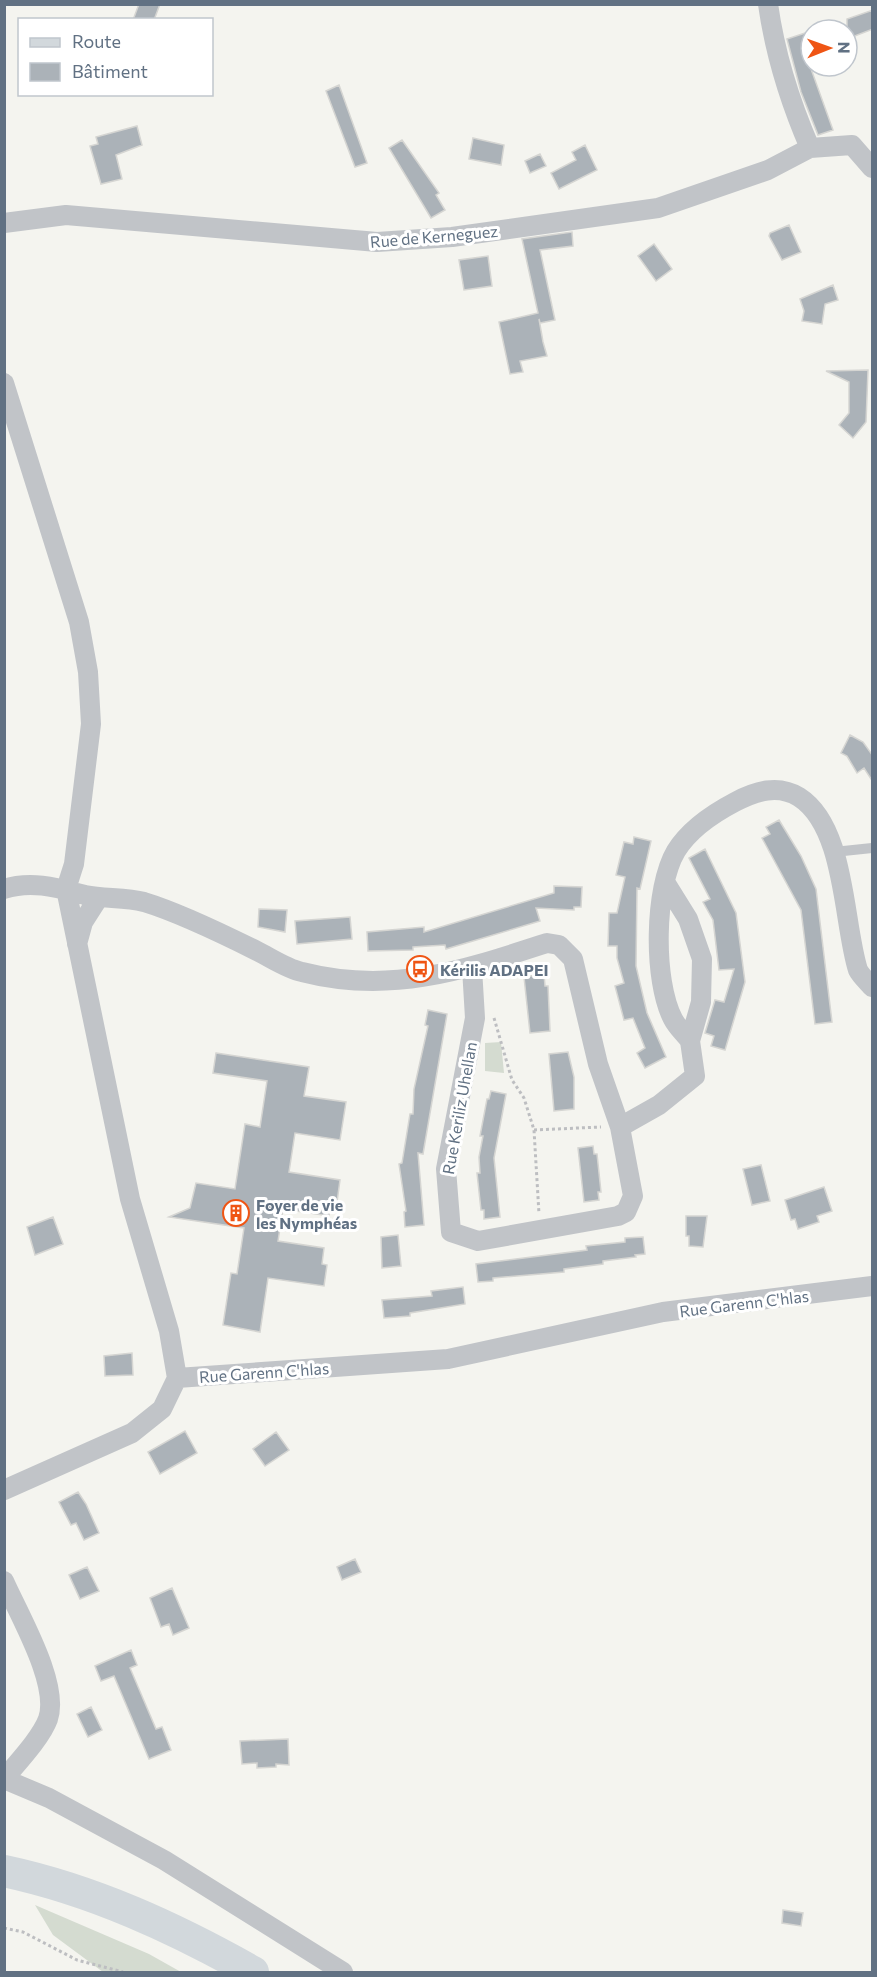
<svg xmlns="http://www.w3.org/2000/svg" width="877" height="1977" font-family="Commissioner,sans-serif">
	<rect width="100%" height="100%" fill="#f4f4ef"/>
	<path fill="#d4dbd0" d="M501 1042 504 1073 485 1071V1043Z
		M35 1905 149 1954 181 1972H103L53 1935Z"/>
	<path fill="#abb2b8" stroke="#d5d5d2" stroke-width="1.5" d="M139 4H160L154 20H133Z
		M873 10V29L847 39V19Z
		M811 31V53L806 55 833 130 818 135 801 92 787 39Z
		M339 85 367 163 355 167 326 91Z
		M137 126 142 145 116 155 122 179 101 184 90 146 98 144 96 137Z
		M473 138 504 145 501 165 469 159Z
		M402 140 439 193 436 195 445 210 431 218 389 148Z
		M585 145 597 170 559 189 551 173 576 160 572 152Z
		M540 154 546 166 530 173 525 161Z
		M789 225 801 252 782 260 769 236 770 233Z
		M572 232 573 246 540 250 555 320 540 323 539 319 543 342 547 356 520 361 523 372 510 374 499 322 538 313 522 239Z
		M654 244 672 269 656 281 638 256Z
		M488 256 492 286 464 290 459 260Z
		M833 285 838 300 825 304 822 324 802 321 804 311 800 299Z
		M868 370 866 422 853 438 839 425 849 413V382L826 371Z
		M850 735 863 742 873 756V782L864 768 857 773 847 756 841 753Z
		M779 820 801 856 816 889 832 1022 815 1024 801 910 762 838 770 834 766 827Z
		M634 837 651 841 640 889 637 888 636 966 647 1013 666 1057 645 1068 637 1053 645 1048 633 1018 624 1020 615 986 624 983 617 958V946H608L609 913H617L625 877 616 875 624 842 633 844Z
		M705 849 736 913 745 982 725 1050 711 1046 714 1036 705 1033 715 1000 724 1002 734 969 719 970 713 920 703 902 710 899 689 858Z
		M554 886 582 887 581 907H574V910L536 908 540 921 446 949 445 945 413 947V950L368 951 367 932 424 927V932L554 893Z
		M259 909 287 910 285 932 258 927Z
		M350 917 352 939 297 944 295 921Z
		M544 974 545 986H548L550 1031 530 1033 524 977Z
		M428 1010 447 1014 423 1154 418 1153 424 1225 405 1227 404 1212 406 1211 399 1164 402 1163 410 1114H413L414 1089 428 1026 425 1025Z
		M568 1052 574 1077V1109L554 1111 549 1054Z
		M216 1053 309 1067 304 1096 346 1102 340 1140 295 1133 289 1172 340 1180 337 1202 331 1201 329 1216 283 1209 278 1241 324 1248 322 1264 327 1265 324 1286 268 1278 260 1332 223 1325 231 1273 237 1274 244 1228 169 1217 190 1208 196 1183 235 1189 245 1124 260 1127 267 1081 213 1073Z
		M491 1091 506 1094 494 1158 500 1217 484 1219V1210H481L477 1173H480L479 1157 483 1136H480L487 1099H489Z
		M593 1146 594 1154H597L601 1192H598L599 1200 584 1202 578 1148Z
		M761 1165 770 1201 752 1205 743 1169Z
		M824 1187 832 1211 817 1216 819 1222 798 1229 795 1219 791 1220 785 1200Z
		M686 1216H707L703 1247 689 1246V1236H686Z
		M53 1217 63 1244 35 1255 27 1227Z
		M398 1235 401 1266 382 1268 381 1237Z
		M643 1237 645 1254 635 1255 636 1257 603 1261V1264L564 1269V1272L493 1278V1281L478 1282 476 1264 587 1250 586 1246 625 1242V1238Z
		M463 1287 465 1304 410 1313V1316L384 1318 382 1300 432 1296 431 1291Z
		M132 1353 133 1375 105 1376 104 1356Z
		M185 1431 197 1453 160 1474 148 1452Z
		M276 1432 289 1450 265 1466 253 1449Z
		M78 1492 86 1504 99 1533 84 1540 76 1523 71 1525 59 1502Z
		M355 1559 361 1572 342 1580 337 1567Z
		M87 1567 99 1591 80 1599 69 1575Z
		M172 1588 189 1628 173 1635 169 1624 161 1627 150 1598Z
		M131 1650 137 1665 130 1668 156 1729 162 1727 171 1750 149 1759 114 1676 101 1681 95 1666Z
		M91 1707 102 1730 88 1737 77 1714Z
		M288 1739 289 1765 276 1764V1767L257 1768V1763L242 1764 240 1741Z
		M783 1910 803 1913 801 1926 782 1923Z"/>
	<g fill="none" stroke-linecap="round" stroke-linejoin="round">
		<path stroke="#bdbec1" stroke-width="3" stroke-dasharray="3 3" stroke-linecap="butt" d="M494 1018 512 1080 524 1098 534 1130 539 1214
			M534 1130 601 1127
			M4 1928 23 1932 77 1960 123 1972"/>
		<path stroke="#c1c4c8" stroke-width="10" d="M834 852 872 848"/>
		<path stroke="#c1c4c8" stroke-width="20" d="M768 4C775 54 790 102 810 148
			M4 223 66 215 377 242 452 237 658 208 768 170 810 148 852 145 872 168
			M4 383 79 622 88 672 91 724 74 864 66 889 130 1199 169 1331 177 1378 448 1359 663 1312 872 1286
			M4 889C32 880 58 888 85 895 104 899 125 897 144 902 177 912 225 935 257 951 271 958 287 969 302 972 391 995 464 970 547 943L559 945 573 959 598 1064 620 1127 659 1105 695 1076 690 1041 701 1002 702 959 688 919 665 882
			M77 944 83 922 99 897
			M472 968 475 1018 446 1169 451 1232 478 1241 618 1216 626 1212 633 1196 620 1127
			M690 1041C685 1034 677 1027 673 1019 653 981 654 888 676 851 689 830 714 813 735 802 756 791 778 784 799 797 846 827 843 923 858 970 861 976 868 982 872 987
			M4 1490 132 1433 162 1409 177 1378
			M4 1581C19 1615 60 1684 48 1719 41 1738 17 1763 4 1779
			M4 1779 49 1798 164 1860 343 1972"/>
		<path stroke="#d2d8dc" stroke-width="32" d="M4 1871C93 1890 175 1928 253 1972"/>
	</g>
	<defs>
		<symbol id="bus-ring" viewBox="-11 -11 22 22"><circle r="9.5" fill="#fff" stroke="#ef5514" stroke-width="1.5"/><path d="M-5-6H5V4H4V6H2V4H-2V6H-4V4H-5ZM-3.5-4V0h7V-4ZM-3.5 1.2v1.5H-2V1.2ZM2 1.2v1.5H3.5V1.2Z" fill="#ef5514"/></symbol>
		<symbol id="building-ring" viewBox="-11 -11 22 22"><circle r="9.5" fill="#fff" stroke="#ef5514" stroke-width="1.5"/><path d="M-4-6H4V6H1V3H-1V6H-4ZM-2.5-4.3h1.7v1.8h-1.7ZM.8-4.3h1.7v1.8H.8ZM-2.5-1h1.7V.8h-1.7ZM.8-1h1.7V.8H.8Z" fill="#ef5514"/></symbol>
	</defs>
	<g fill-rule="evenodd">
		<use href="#bus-ring" x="405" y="954" width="30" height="30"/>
		<use href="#building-ring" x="221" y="1198" width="30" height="30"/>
	</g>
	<g text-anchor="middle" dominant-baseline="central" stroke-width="6" stroke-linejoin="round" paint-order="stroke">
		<g font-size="16" fill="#617183" stroke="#fff">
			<text transform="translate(434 236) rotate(-5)">Rue de Kerneguez</text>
			<text transform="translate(459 1108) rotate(-80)">Rue Keriliz Uhellan</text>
			<text transform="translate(744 1303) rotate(-7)">Rue Garenn C'hlas</text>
			<text transform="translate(264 1372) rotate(-4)">Rue Garenn C'hlas</text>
		</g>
		<g font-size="16" font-weight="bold" fill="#617183" stroke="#fff" text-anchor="start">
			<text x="440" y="969">Kérilis ADAPEI</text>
			<text x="256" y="1204">Foyer de vie<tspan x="256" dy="18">les Nymphéas</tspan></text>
		</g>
	</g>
	<rect width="877" height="1977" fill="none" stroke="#617183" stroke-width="12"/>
	<rect x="18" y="18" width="195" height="78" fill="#ffffff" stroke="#c0c6cd" stroke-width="1.5"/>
	<rect x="30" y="38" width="30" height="9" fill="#d2d8dc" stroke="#c0c6cd" stroke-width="1.5"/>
	<text x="72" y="48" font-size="18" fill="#617183">Route</text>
	<rect x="30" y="63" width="30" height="18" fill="#abb2b8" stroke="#c0c6cd" stroke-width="1.5"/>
	<text x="72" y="78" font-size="18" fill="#617183">Bâtiment</text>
	<g transform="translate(829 48) rotate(89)"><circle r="28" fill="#ffffff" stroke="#c0c6cd" stroke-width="1.5"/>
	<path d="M0-4.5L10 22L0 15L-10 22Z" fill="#ef5514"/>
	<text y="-9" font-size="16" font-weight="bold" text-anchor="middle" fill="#617183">N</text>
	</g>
</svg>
